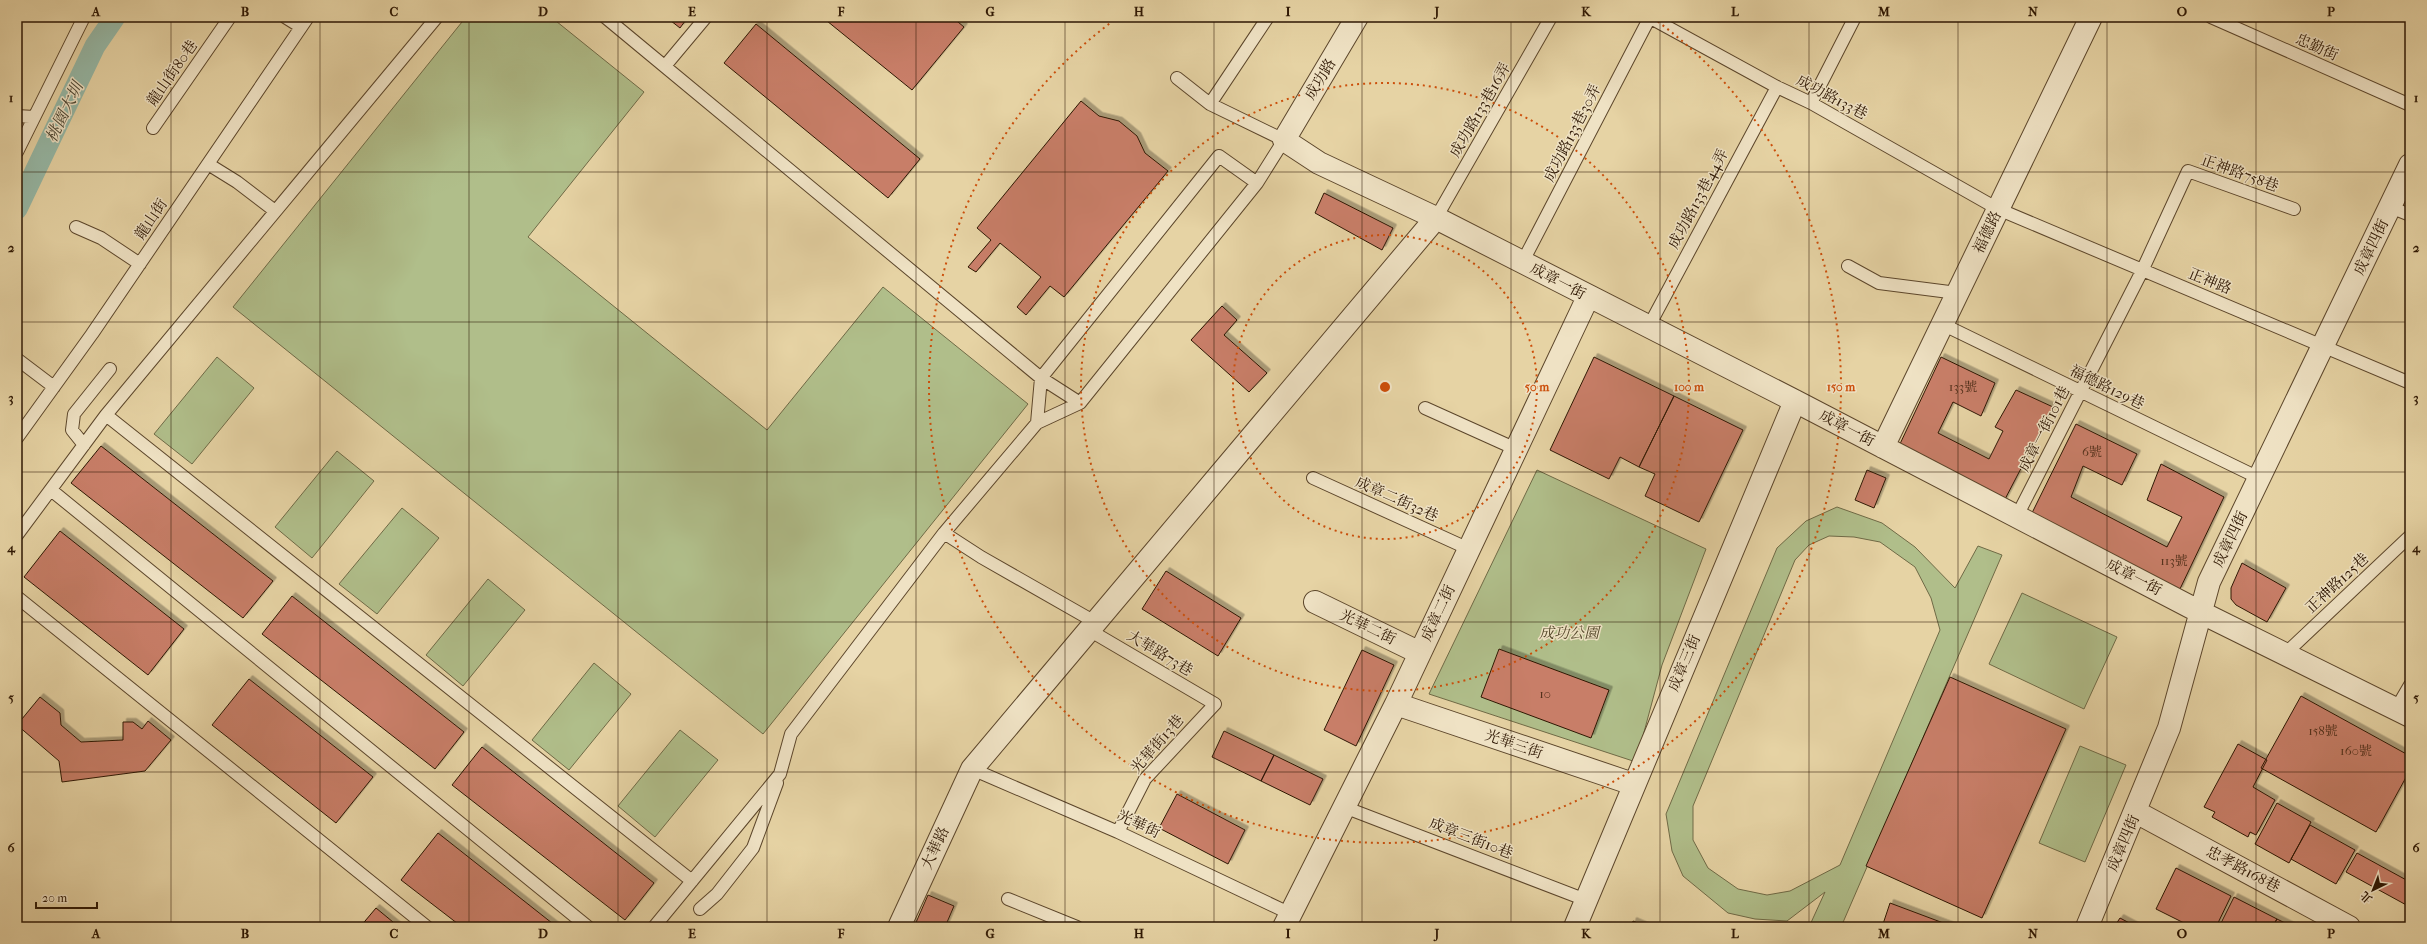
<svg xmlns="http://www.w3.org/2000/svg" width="2427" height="944" font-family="'IM FELL French Canon','Noto Serif TC',serif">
	<defs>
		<filter id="shadow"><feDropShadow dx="3.5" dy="-3.5" stdDeviation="0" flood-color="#0004"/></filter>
	</defs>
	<rect width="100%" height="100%" fill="#e6d3a4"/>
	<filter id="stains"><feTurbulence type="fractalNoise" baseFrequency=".005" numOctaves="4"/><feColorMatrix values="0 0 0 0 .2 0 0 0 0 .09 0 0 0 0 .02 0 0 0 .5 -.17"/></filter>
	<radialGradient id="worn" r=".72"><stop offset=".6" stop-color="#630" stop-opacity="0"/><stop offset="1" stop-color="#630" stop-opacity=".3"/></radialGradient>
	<path fill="#b0be8a" stroke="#6f6a46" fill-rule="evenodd" d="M466 17H551L644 92 528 237 767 430 883 287 1028 404 763 734 233 307Z
		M217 357 254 388 192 464 154 434Z
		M337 451 374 481 312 558 275 527Z
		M1537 470 1706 549 1662 665 1636 762 1429 694Z
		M1837 507 1882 523 1915 547 1955 588 1978 546 2002 555 1841 927H1809L1825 892 1787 921 1755 919 1728 913 1683 876 1672 851 1666 814 1777 548 1806 521ZM1829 536 1854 537 1880 542 1915 567 1931 598 1940 630 1840 865 1790 891 1767 895 1738 889 1708 868 1693 840V806L1795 560 1809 545Z
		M402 508 439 538 377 614 339 584Z
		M488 579 525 610 463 686 426 655Z
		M2022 593 2117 637 2084 709 1989 664Z
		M594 663 631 694 569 770 532 740Z
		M680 730 718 760 655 837 618 806Z
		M2080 746 2126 765 2085 862 2039 843Z"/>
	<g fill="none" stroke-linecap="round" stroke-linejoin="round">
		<path stroke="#96b8a6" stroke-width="21" d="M17 209 95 46 115 17"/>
	</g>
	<path fill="#c87e68" stroke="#2e1703" filter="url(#shadow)" d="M666 17H688L680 28Z
		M830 17H952L964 27 912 90 827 21Z
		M756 24 920 159 888 198 724 63Z
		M1081 101 1099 116 1119 121 1137 136 1145 153 1168 171 1064 297 1050 286 1026 315 1017 307 1041 277 1000 243 976 272 968 267 991 240 977 228Z
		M1324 193 1393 228 1382 250 1315 213Z
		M1222 306 1237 320 1224 335 1267 373 1249 392 1191 340Z
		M1594 357 1674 396 1639 467 1620 457 1609 479 1550 450Z
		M1941 357 1995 383 1981 416 1953 402 1938 433 1989 459 2003 431 1995 427 2016 390 2053 407 2003 503 1899 446Z
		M1674 396 1743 430 1699 522 1645 496 1655 474 1639 467Z
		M2076 424 2137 454 2122 485 2083 466 2071 497 2167 547 2182 517 2147 500 2161 464 2224 497 2179 591 2030 517Z
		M101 446 273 581 243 618 71 483Z
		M1867 470 1886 478 1874 508 1855 500Z
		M60 531 184 629 148 675 24 577Z
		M2242 563 2286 588 2267 622 2236 605 2231 599V588Z
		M1166 571 1241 618 1218 656 1142 609Z
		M292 596 464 732 435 769 262 634Z
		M1499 649 1609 690 1591 738 1481 697Z
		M1362 650 1394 665 1356 746 1324 730Z
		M1950 677 2066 729 1982 918 1866 866Z
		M249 679 373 777 336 823 212 725Z
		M2301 696 2410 756V770L2376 832 2261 768Z
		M40 697 60 713 61 725 81 742 123 740V722H133L142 729 148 721 171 740 145 771 62 782 59 761 17 725Z
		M1224 731 1274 755 1261 781 1212 757Z
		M2238 744 2267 760 2253 787 2275 800 2256 835 2250 832 2248 837 2212 817 2215 812 2204 807Z
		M482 747 654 883 625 920 452 785Z
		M1274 755 1323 779 1310 805 1261 781Z
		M1177 794 1245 830 1228 864 1159 828Z
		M2277 803 2311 822 2289 863 2255 844Z
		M2310 825 2355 850 2336 884 2291 859Z
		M438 833 557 927H462L401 880Z
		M2357 853 2410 882V907L2346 872Z
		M2176 868 2231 896 2216 927H2192L2156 909Z
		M928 895 954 906 945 927H914Z
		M2234 897 2277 919 2272 927H2219Z
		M1890 903 1954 927H1882Z
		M376 908 399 927H360Z
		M2120 918 2137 927H2114Z
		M2277 919 2293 927H2272Z
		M1633 921 1647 927H1631Z"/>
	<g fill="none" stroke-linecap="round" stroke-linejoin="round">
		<defs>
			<path id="service" d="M285 17 301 27
				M605 17 1041 378 1080 403
				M1649 17 1777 87 1811 103 1998 209 2410 383
				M2211 17 2410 105
				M665 66 706 17
				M1177 78 1210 104 1284 140 1257 183
				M1811 103 1855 17
				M1210 104 1268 17
				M17 116 34 117
				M153 128 230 17
				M17 152 84 17
				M208 164 237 182 275 211
				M2390 207 2410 215
				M1436 218 1551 17
				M76 227 101 238 140 264
				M1522 263 1650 17
				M1848 266 1879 283 1957 293
				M1942 324 2259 478
				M1649 326 1777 87
				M17 359 54 387
				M1425 408 1516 449
				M106 415 437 17
				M1037 423 1041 378 1219 156 1257 183 1080 403 1037 423 944 533 981 557 1095 622
				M17 438 92 334 308 17
				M84 445 72 430 74 414 110 369
				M1313 478 1469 549
				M51 490 588 927
				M2017 516 2142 271 2188 171 2294 209
				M17 535 106 415 692 881
				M17 597 427 927
				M1089 630 1215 704 1145 779 1118 832
				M2285 654 2410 536
				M2396 709 2410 685
				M972 769 1118 832 1291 914
				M1344 807 1586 900
				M1008 899 1077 927
				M700 909 717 894 753 848 777 783
				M654 927 780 774 791 734 944 533"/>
			<path id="minor" d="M1357 17 1284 140 1319 163 1436 218 1795 401 2202 613 2410 716
				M1883 447 2091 17
				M1315 602 1420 653
				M1396 704 1633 784
				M2136 812 2349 927
				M899 927 972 769 1436 218
				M1284 927 1396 704 1588 297
				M1575 927 1795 401
				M2087 927 2169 728 2209 582 2410 165"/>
		</defs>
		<use href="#service" stroke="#5c462b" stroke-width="14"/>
		<use href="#minor" stroke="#5c462b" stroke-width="24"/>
		<use href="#service" stroke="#efe2c4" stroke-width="12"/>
		<use href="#minor" stroke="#efe2c4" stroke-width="22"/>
	</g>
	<path fill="none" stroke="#2e1703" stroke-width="1" stroke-opacity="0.55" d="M171 17V927M320 17V927M469 17V927M618 17V927M767 17V927M916 17V927M1065 17V927M1214 17V927M1362 17V927M1511 17V927M1660 17V927M1809 17V927M1958 17V927M2107 17V927M2256 17V927M17 172H2410M17 322H2410M17 472H2410M17 622H2410M17 772H2410"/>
	<g fill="none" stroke="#cc4f0b" stroke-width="2" stroke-dasharray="2 4">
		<circle cx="1385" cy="387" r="152"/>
		<circle cx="1385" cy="387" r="304"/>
		<path d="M1653 18A456 456 0 1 1 1117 18"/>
	</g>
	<g text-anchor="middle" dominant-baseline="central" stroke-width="3" stroke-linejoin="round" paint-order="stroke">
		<g font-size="13" fill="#54311c">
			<text x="1963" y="386">133號</text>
			<text x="2092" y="451">6號</text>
			<text x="2174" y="560">113號</text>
			<text x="1545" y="693">10</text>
			<text x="2323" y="730">158號</text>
			<text x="2356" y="750">160號</text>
		</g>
		<g font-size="15" fill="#2e1703" stroke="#efe2c4">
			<text transform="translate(2317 47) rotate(24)">忠勤街</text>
			<text transform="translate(172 73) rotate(-55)">龍山街80巷</text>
			<text transform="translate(1320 79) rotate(-59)">成功路</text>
			<text transform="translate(1832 97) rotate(28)">成功路133巷</text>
			<text transform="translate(1480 110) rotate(-60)">成功路133巷16弄</text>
			<text transform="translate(1572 133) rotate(-63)">成功路133巷30弄</text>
			<text transform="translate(2240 173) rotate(20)">正神路758巷</text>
			<text transform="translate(1698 199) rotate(-62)">成功路133巷44弄</text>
			<text transform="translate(151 219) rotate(-56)">龍山街</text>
			<text transform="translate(1987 232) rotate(-64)">福德路</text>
			<text transform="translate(2371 247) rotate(-64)">成章四街</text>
			<text transform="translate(1558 281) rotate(28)">成章一街</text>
			<text transform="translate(2210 281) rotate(22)">正神路</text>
			<text transform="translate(2107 387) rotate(26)">福德路129巷</text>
			<text transform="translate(1847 428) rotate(28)">成章一街</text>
			<text transform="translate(2044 429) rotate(-63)">成章一街101巷</text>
			<text transform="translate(1397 499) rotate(24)">成章二街32巷</text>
			<text transform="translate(2230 539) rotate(-64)">成章四街</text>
			<text transform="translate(2134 577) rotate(28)">成章一街</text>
			<text transform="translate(2337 583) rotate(-43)">正神路125巷</text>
			<text transform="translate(1438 613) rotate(-65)">成章二街</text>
			<text transform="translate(1368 627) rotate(26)">光華二街</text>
			<text transform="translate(1160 653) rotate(31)">大華路73巷</text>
			<text transform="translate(1684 663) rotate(-67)">成章三街</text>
			<text transform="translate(1157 744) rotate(-49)">光華街13巷</text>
			<text transform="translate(1514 744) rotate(19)">光華三街</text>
			<text transform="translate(1139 824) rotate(25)">光華街</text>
			<text transform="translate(1471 838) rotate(21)">成章三街10巷</text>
			<text transform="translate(2123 843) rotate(-67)">成章四街</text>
			<text transform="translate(935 848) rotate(-65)">大華路</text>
			<text transform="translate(2243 869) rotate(28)">忠孝路168巷</text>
		</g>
		<g font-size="15" font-style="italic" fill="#55492c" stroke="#efe2c4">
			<text x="1569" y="633">成功公園</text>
		</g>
		<g font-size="16" font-style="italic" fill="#4d4734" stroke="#efe2c4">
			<text transform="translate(64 112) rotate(-64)">桃園大圳</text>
		</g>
	</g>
	<circle cx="1385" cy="387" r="6" fill="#cc4f0b" stroke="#efe2c4" stroke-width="2"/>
	<g font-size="12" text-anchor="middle" font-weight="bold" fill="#cc4f0b" stroke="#efe2c4" stroke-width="3" stroke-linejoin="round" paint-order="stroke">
		<text x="1537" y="391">50 m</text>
		<text x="1689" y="391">100 m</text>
		<text x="1841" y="391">150 m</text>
	</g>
	<rect width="2427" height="944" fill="none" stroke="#e6d3a4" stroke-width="44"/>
	<g transform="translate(2373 890) rotate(223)" stroke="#efe2c4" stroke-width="3" paint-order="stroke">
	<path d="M0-3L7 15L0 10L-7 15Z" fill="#2e1703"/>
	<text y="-6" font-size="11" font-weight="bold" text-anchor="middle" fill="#2e1703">北</text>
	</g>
	<path d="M36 902v6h61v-6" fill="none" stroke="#2e1703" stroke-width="2"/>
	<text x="42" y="902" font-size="12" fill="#2e1703" stroke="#efe2c4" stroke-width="3" paint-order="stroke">20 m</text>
	<rect x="22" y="22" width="2383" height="900" fill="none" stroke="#2e1703" stroke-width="1.5"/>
	<g font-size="13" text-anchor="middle" font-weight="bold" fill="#2e1703">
		<text x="96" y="16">A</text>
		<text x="245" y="16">B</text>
		<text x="394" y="16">C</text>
		<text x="543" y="16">D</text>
		<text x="692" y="16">E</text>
		<text x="841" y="16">F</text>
		<text x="990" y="16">G</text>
		<text x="1139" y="16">H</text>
		<text x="1288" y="16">I</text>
		<text x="1437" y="16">J</text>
		<text x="1586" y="16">K</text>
		<text x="1735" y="16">L</text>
		<text x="1884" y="16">M</text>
		<text x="2033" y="16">N</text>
		<text x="2182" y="16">O</text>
		<text x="2331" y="16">P</text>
		<text x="11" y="102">1</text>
		<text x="2416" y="102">1</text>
		<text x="11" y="252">2</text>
		<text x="2416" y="252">2</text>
		<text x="11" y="402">3</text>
		<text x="2416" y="402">3</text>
		<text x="11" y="552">4</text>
		<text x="2416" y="552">4</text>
		<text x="11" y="702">5</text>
		<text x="2416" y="702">5</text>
		<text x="11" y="852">6</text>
		<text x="2416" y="852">6</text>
		<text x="96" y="938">A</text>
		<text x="245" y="938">B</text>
		<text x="394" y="938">C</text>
		<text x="543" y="938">D</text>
		<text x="692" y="938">E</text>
		<text x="841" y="938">F</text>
		<text x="990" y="938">G</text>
		<text x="1139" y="938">H</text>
		<text x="1288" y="938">I</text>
		<text x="1437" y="938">J</text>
		<text x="1586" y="938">K</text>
		<text x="1735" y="938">L</text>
		<text x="1884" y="938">M</text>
		<text x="2033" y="938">N</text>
		<text x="2182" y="938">O</text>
		<text x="2331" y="938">P</text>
	</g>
	<rect width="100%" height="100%" filter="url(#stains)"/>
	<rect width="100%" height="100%" fill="url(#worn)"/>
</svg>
